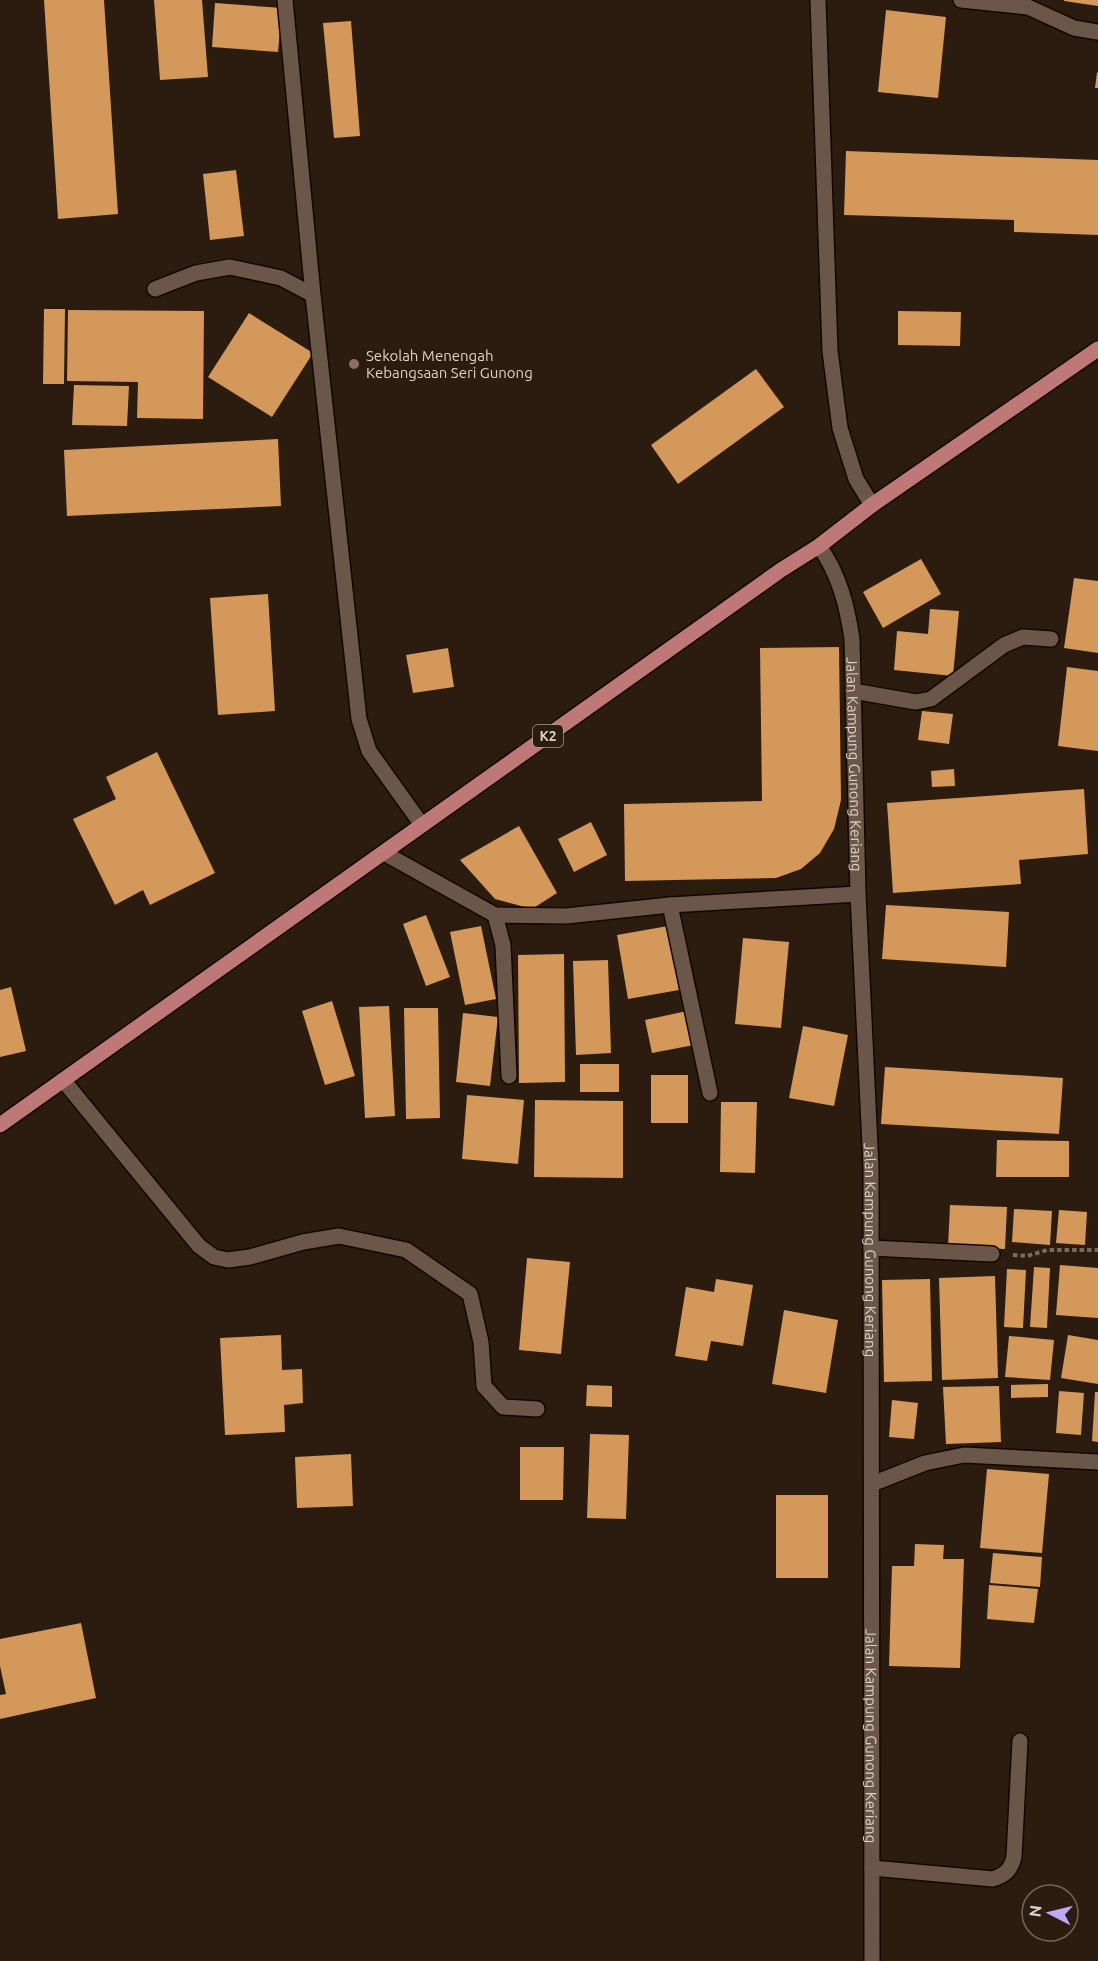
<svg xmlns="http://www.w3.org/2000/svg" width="1098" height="1961" font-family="Ubuntu,sans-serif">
	<rect width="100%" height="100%" fill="#2c1c0f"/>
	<path fill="#d3985a" d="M44 0H104L118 214 58 219Z
		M154 0H202L208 77 160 80Z
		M1064 0H1098V6L1064 1Z
		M215 3 282 8 278 52 212 47Z
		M886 10 946 17 938 98 878 92Z
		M351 21 360 136 334 138 323 23Z
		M1097 72 1098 73V88H1095Z
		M846 151 1098 160V235L1014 232V220L844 215Z
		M236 170 244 236 210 240 203 174Z
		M44 309H65L64 384H43Z
		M68 310 204 311 203 419 137 418 138 382 67 381Z
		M898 311 961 312 960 346 898 345Z
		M249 313 313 353 272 417 208 377Z
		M756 369 784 407 678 484 651 445Z
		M74 385 129 386 127 426 72 425Z
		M278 439 281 506 67 516 64 450Z
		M921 559 941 594 883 628 863 592Z
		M1074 578 1098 581V653L1064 648Z
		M268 594 275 711 218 715 210 598Z
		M930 609 959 611 953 676 894 670 897 631 928 634Z
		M839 647 841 800 834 829 820 853 801 869 776 878 625 881 624 804 762 801 760 648Z
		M448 648 454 687 413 693 406 655Z
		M1067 667 1098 671V751L1058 746Z
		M922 711 953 714 949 744 918 740Z
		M157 752 215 873 150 905 143 890 115 905 73 819 116 799 106 777Z
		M954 769 955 786 932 787 931 771Z
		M1084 789 1088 854 1019 860 1021 884 893 893 887 803Z
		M591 822 607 855 574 872 558 839Z
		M519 826 557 893 532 909 495 899 460 860Z
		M886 905 1009 912 1006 967 882 959Z
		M426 915 450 977 426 986 403 924Z
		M481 926 496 999 465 1005 450 932Z
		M668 926 679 990 628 999 617 935Z
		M743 938 789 942 781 1028 735 1024Z
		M564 954 565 1082 519 1083 518 955Z
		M608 960 611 1053 576 1055 573 961Z
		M11 987 26 1051 0 1057V990Z
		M332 1001 355 1076 325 1085 302 1011Z
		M389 1006 395 1116 365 1118 359 1007Z
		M404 1008H438L440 1118 406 1119Z
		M687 1011 694 1045 652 1053 645 1020Z
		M463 1013 498 1017 490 1086 456 1082Z
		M803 1026 848 1035 834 1106 789 1098Z
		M580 1064H619V1092H580Z
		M885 1067 1063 1078 1059 1134 881 1124Z
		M651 1075H688V1123H651Z
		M467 1095 524 1100 518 1164 462 1159Z
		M535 1100 623 1101V1178L534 1177Z
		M721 1102H757L755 1173 720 1172Z
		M997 1140 1069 1141V1177H996Z
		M950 1205 1007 1207 1005 1249 948 1247Z
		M1014 1209 1052 1211 1050 1245 1012 1242Z
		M1059 1210 1087 1212 1085 1245 1056 1243Z
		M527 1258 570 1262 561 1354 519 1350Z
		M1060 1265 1098 1268V1318L1056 1315Z
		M1034 1267 1050 1268 1047 1328 1030 1327Z
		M1007 1269 1026 1270 1023 1328 1004 1327Z
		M995 1276 998 1378 942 1380 939 1278Z
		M716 1279 753 1285 743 1346 711 1341 707 1361 675 1356 686 1287 714 1292Z
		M930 1279 932 1381 884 1382 882 1280Z
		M784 1310 838 1320 826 1393 772 1384Z
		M281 1335 282 1370 302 1369 303 1403 284 1405 285 1432 225 1435 220 1338Z
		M1068 1335 1098 1340V1384L1061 1378Z
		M1009 1336 1054 1340 1050 1380 1005 1377Z
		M1048 1384V1397L1011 1398V1385Z
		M587 1385 612 1386V1407L586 1406Z
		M999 1386 1001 1442 946 1444 943 1387Z
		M1059 1391 1084 1393 1081 1435 1056 1433Z
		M1095 1392H1098V1442L1092 1441Z
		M892 1400 918 1403 914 1439 889 1437Z
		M590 1434 629 1435 626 1519 587 1518Z
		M520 1447H564L563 1500H520Z
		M351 1454 353 1506 297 1508 295 1457Z
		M987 1469 1049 1474 1042 1553 980 1548Z
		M776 1495H828V1578H776Z
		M915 1544 944 1545 943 1559H964L960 1668 889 1666 892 1566H914Z
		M993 1553 1042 1557 1040 1587 990 1583Z
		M989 1585 1038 1589 1034 1623 987 1619Z
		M81 1623 96 1698 0 1719V1695L6 1694 0 1666V1639Z"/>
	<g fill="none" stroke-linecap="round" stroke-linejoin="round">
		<defs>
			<path id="lane" d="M285 0 313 295 359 719 369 751 422 825
				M155 289 196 273 230 267 281 278 313 295
				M871 1248 992 1254"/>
			<g id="street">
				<path d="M818 0 830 351 840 428 856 479 872 505"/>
				<path d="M961 0 1028 7 1074 28 1098 32"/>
				<path id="s1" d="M819 546C839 574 847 605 852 639L858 894 871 1167 872 1961"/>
				<path d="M853 691 916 702 931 699 1004 645 1023 637 1051 639"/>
				<path d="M384 853 495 915 503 945 509 1076"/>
				<path d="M670 905 710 1093"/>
				<path d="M495 915 566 916 670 905 858 894"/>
				<path d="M63 1080 199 1246 214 1257 228 1260 250 1257 303 1242 339 1236 406 1250 470 1294 481 1342 484 1386 503 1407 537 1409"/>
				<path d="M872 1484 925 1463 964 1455 1098 1462"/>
				<path d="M872 1868 993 1879C1005 1875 1011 1870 1014 1857L1020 1741"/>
			</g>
			<path id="primary" d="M0 1125 781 570 819 546 872 505 1098 349"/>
		</defs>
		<use href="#lane" stroke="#130600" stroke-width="18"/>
		<use href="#street" stroke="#130600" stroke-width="18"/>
		<use href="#primary" stroke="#130600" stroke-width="18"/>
		<path stroke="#786a5e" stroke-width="4" stroke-dasharray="4.5 3" stroke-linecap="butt" d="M1013 1255 1027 1256 1047 1250H1098"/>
		<use href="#lane" stroke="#6b5749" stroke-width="15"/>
		<use href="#street" stroke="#6b5749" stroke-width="15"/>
		<use href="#primary" stroke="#be7878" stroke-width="15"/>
	</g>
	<circle fill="#8d6e63" stroke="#2c1c0f" stroke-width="2" cx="354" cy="364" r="6"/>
	<g text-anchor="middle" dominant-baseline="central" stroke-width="6" stroke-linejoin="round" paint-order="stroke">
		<rect fill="#2c1c0f" stroke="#a89b91" stroke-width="1.5" x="533" y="725" width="30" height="22" rx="4.5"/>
		<g font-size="14" font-weight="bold" fill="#ddd2c9">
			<text x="548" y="736">K2</text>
		</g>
		<g font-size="15" fill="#ddd2c9" stroke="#2c1c0f" text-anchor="start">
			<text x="366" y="355">Sekolah Menengah<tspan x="366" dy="17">Kebangsaan Seri Gunong</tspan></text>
		</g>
		<g font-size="15" fill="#ddd2c9" stroke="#2c1c0f">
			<text stroke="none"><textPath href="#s1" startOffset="225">Jalan Kampung Gunong Keriang</textPath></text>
			<text stroke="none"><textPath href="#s1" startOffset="711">Jalan Kampung Gunong Keriang</textPath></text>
			<text stroke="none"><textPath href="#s1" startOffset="1197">Jalan Kampung Gunong Keriang</textPath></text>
		</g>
	</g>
	<g transform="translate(1050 1913) rotate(277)"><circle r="28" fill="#2c1c0f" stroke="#736559" stroke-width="1.5"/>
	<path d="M0-4.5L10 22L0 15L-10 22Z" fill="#bea9f4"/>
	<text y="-9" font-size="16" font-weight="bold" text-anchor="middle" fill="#ddd2c9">N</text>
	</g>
</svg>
